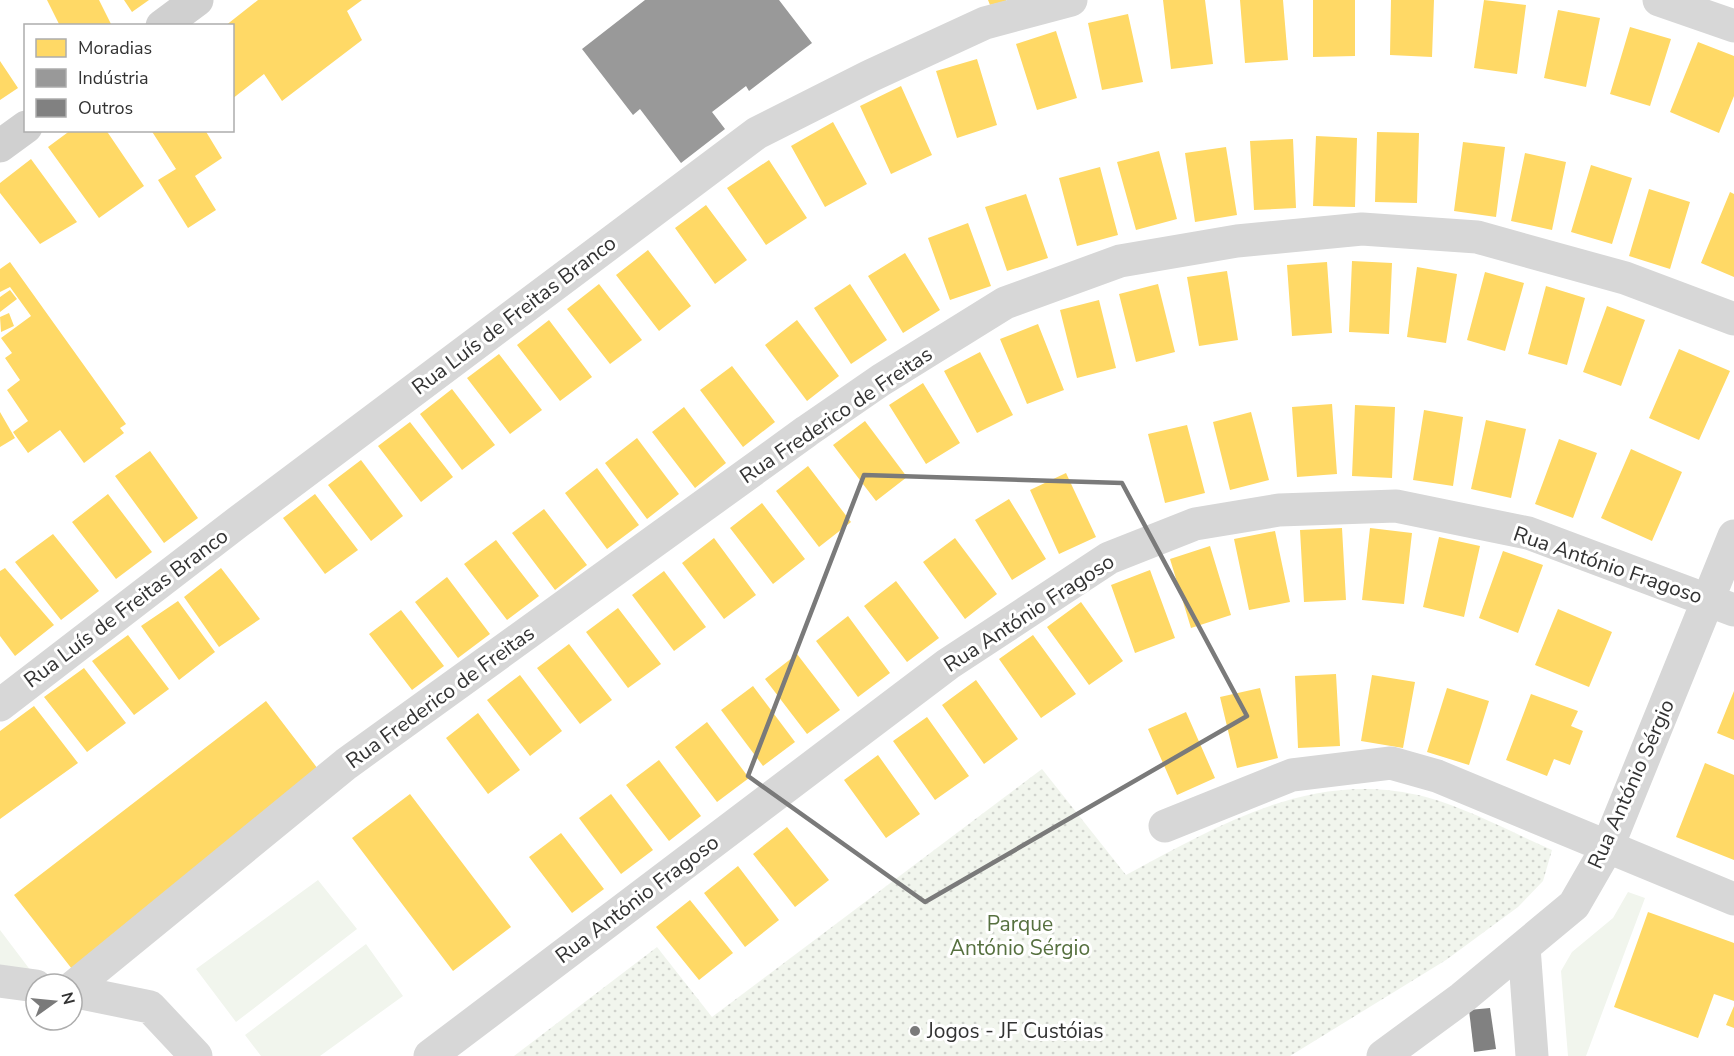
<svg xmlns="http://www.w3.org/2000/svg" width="1734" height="1056" font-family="'Nunito Sans',sans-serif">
	<defs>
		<pattern id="park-dots" width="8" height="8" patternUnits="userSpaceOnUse" patternTransform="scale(1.5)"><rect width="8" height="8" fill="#f1f5ed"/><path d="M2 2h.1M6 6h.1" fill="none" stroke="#cfd2cc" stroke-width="1.8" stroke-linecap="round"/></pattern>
	</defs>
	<rect width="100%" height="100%" fill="#fff"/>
	<path fill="#f1f5ed" d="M318 880 357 929 236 1022 196 969Z
		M1628 892 1645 898 1586 1056H1568L1561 971 1572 952 1613 918Z
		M0 930 31 971 0 967Z
		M366 944 403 996 320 1056H261L245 1035Z"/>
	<path fill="url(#park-dots)" d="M1042 769 1126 875C1221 824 1314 768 1426 797 1469 809 1511 832 1552 850L1543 881 1518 907 1446 960 1290 1056H514L657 947 712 1017Z"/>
	<path fill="#ffd966" d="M47 0H99L112 26H60Z
		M124 0H149L132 12Z
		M258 0H362L347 11 362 40 282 101 264 74 232 99V26H225Z
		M988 0H1006V1L990 5Z
		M1163 0H1205L1213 64 1171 69Z
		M1240 0H1283L1288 60 1245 63Z
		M1313 0H1355V56L1313 57Z
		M1391 0H1434L1432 57 1390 55Z
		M1484 0 1526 5 1517 74 1474 68Z
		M1558 10 1600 18 1586 87 1544 78Z
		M1128 14 1143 82 1102 90 1088 23Z
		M1630 27 1671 39 1650 106 1610 94Z
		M1056 31 1077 98 1037 110 1016 44Z
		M1698 42 1734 56V96L1719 133 1670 112Z
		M977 59 997 125 957 138 936 71Z
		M0 61 18 88 0 100Z
		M901 86 932 155 891 174 860 106Z
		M833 122 867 184 825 207 791 146Z
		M71 130H106L144 186 99 218 48 147Z
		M151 130H205L222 158 195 176 216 210 188 228 158 180 176 169Z
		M1377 132 1419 133 1417 203 1375 202Z
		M1316 136 1357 138 1355 207 1313 206Z
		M1293 139 1296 208 1254 210 1250 141Z
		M1463 142 1505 147 1496 217 1454 211Z
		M1226 147 1237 215 1195 222 1185 153Z
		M1159 151 1177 219 1136 230 1117 162Z
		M1525 153 1566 162 1552 230 1511 221Z
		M31 159 77 222 40 244 0 193V183Z
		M769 160 807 218 766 245 727 188Z
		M1591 165 1632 178 1612 244 1571 232Z
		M1100 167 1118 235 1077 246 1059 178Z
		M1649 189 1690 202 1670 269 1629 256Z
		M1730 192 1734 194V277L1701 263Z
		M1026 194 1048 258 1007 271 985 207Z
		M706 205 747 260 715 284 675 228Z
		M968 223 991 286 950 300 928 238Z
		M648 250 691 306 659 331 616 275Z
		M905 253 940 310 903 333 868 276Z
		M1352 261 1392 263 1389 334 1349 332Z
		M10 262 126 424 120 428 124 433 84 463 60 430 28 453 13 432 28 421 7 390 20 380 5 358 12 353 1 338 31 316 10 287 0 292V269Z
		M1327 262 1332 333 1292 336 1287 265Z
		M1417 267 1457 274 1446 343 1407 337Z
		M1227 271 1238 340 1199 346 1187 277Z
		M1485 272 1524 283 1505 351 1467 340Z
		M599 284 642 340 610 364 567 309Z
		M850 284 887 340 851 364 814 308Z
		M1158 284 1175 352 1136 362 1119 294Z
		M1546 286 1585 298 1567 365 1528 354Z
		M10 290 17 299 0 312V297Z
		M1099 300 1116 368 1077 378 1060 310Z
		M1607 306 1645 320 1621 386 1583 372Z
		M9 313 14 326 1 332 0 317Z
		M549 320 592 377 560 401 517 345Z
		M797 320 839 376 807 401 765 345Z
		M1038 324 1064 390 1027 404 1000 339Z
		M1679 349 1730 371 1699 440 1649 418Z
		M980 352 1013 415 977 433 944 371Z
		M499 354 542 410 510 434 467 378Z
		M732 366 775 422 743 447 700 390Z
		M923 383 960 443 926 464 889 405Z
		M452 389 495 445 462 470 420 414Z
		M1332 404 1337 474 1297 477 1292 407Z
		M1355 405 1395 407 1392 478 1352 476Z
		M684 407 726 463 695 488 652 432Z
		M1424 410 1463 417 1453 486 1413 480Z
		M0 412 15 438 0 447Z
		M1251 412 1269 480 1230 490 1213 422Z
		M1486 420 1526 429 1511 498 1471 489Z
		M865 421 907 477 876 501 833 445Z
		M410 422 453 477 421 502 378 446Z
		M1187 425 1205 493 1165 503 1148 434Z
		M637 438 679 494 647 519 605 463Z
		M1559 439 1597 453 1573 518 1535 504Z
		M1631 449 1682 472 1652 541 1601 518Z
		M150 451 198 518 164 543 115 476Z
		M361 460 403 516 371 541 328 485Z
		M808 466 851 522 819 547 776 491Z
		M597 468 639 525 607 549 565 493Z
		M1066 473 1096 537 1059 554 1030 490Z
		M108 494 152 552 116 579 72 522Z
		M315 494 358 550 325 574 283 518Z
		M1009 499 1046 559 1012 580 975 520Z
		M762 503 805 559 773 584 730 528Z
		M544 509 587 565 555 590 512 533Z
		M1342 528 1346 600 1304 602 1300 530Z
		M1370 528 1412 533 1404 604 1362 600Z
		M1275 531 1290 602 1249 610 1234 539Z
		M53 534 99 591 61 620 15 562Z
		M1439 537 1480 546 1464 617 1423 607Z
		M714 538 756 595 724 619 682 563Z
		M955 538 997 594 965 619 923 562Z
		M496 540 539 596 507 620 464 564Z
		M1210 546 1231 615 1191 628 1170 559Z
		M1503 551 1543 565 1518 633 1479 618Z
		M5 568 54 625 15 656 0 636V571Z
		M221 568 260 619 219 647 184 597Z
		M1150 570 1175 638 1135 653 1111 585Z
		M664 571 706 627 674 651 632 595Z
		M447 577 490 634 458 658 415 602Z
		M896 581 939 638 907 662 864 606Z
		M178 601 215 652 179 680 141 626Z
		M1081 602 1123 661 1089 685 1047 627Z
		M618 608 661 664 628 688 586 632Z
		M1558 609 1612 632 1589 687 1535 665Z
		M401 610 444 666 412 690 369 634Z
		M848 616 890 673 858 697 816 641Z
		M128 635 169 689 134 715 92 661Z
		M1033 635 1076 694 1041 718 999 659Z
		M569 644 612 700 580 724 537 668Z
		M797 654 840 710 807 734 765 679Z
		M84 668 126 723 87 752 44 697Z
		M1336 674 1340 746 1298 748 1295 676Z
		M520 675 562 731 530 756 487 700Z
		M1372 675 1415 682 1403 748 1361 741Z
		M976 680 1018 739 984 764 942 705Z
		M753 686 795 742 763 766 721 710Z
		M1260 688 1278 758 1237 768 1220 697Z
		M1447 688 1489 701 1469 765 1427 752Z
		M1734 691V740L1717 733Z
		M1531 694 1578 711 1571 726 1583 731 1570 765 1554 759 1547 776 1506 760Z
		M266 701 318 769 72 969 14 895Z
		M34 706 78 763 0 819V731Z
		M1186 712 1215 778 1177 795 1148 729Z
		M478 713 520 770 488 794 446 738Z
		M927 717 969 776 935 800 893 741Z
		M707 722 749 778 717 802 675 747Z
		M878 755 920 814 886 838 844 780Z
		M659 760 701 816 669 841 626 785Z
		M1705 763 1734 775V860L1676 837Z
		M410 794 511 927 453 971 352 838Z
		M611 794 653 850 621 874 579 818Z
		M787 827 829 880 795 907 753 854Z
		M561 833 604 889 572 913 529 857Z
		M738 866 779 920 745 947 704 893Z
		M690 900 733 953 699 980 656 927Z
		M1648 912 1734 943V1001L1714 994 1698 1038 1614 1007Z
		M1734 1006V1028L1726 1025Z"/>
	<path fill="#999" d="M645 0H779L812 43 749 91 746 86 712 112 725 129 681 163 640 109 633 115 582 49Z"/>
	<path fill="#818181" d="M1490 1008 1496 1049 1474 1052 1469 1010Z"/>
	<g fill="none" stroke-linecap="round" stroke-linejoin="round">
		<path stroke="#d7d7d7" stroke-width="33" d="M1659 0 1734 26
			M0 705 238 522 757 133 870 76 985 23 1071 0
			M1165 826 1292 775 1391 763 1437 776 1734 899
			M1524 947 1532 1056
			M0 981 36 986
			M72 988 346 764 807 431 881 380 1005 303 1120 261 1237 241 1362 229 1477 237 1625 278 1734 319
			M72 991 150 1007 196 1056
			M430 1056 948 664 1109 558 1195 524 1279 510 1396 506 1528 533 1734 610
			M1383 1056 1462 998 1574 905 1608 846 1734 536"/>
		<path stroke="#d0d0d0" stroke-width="33" d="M162 26 197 0
			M0 146 26 127"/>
	</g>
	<path fill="none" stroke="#7a7a7a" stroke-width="4.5" stroke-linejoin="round" d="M864 475 1122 483 1247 716 925 902 748 776Z"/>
	<circle fill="#7a7a7a" stroke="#fff" stroke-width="2" cx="915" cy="1031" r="6"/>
	<g text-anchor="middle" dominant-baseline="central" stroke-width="6" stroke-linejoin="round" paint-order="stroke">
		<g font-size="21" fill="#333" stroke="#fff">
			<text transform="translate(514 315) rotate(-37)">Rua Luís de Freitas Branco</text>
			<text transform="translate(836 415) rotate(-34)">Rua Frederico de Freitas</text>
			<text transform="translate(1608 565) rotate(19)">Rua António Fragoso</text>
			<text transform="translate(126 608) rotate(-37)">Rua Luís de Freitas Branco</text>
			<text transform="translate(1029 613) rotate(-33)">Rua António Fragoso</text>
			<text transform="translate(440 697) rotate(-36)">Rua Frederico de Freitas</text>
			<text transform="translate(1631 784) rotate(-66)">Rua António Sérgio</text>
			<text transform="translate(637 899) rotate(-37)">Rua António Fragoso</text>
		</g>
		<g font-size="21" fill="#56703f" stroke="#fff">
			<text x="1020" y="924">Parque<tspan x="1020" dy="24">António Sérgio</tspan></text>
		</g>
		<g font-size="21" fill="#333" stroke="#fff" text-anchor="start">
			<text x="927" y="1031">Jogos - JF Custóias</text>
		</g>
	</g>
	<rect x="24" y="24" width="210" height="108" fill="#ffffff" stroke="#adadad" stroke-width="1.5"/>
	<rect x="36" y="39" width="30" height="18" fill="#ffd966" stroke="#adadad" stroke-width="1.5"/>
	<text x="78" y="54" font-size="18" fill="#333333">Moradias</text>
	<rect x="36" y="69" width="30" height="18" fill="#999999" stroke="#adadad" stroke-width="1.5"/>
	<text x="78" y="84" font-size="18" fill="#333333">Indústria</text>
	<rect x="36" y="99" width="30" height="18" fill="#818181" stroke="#adadad" stroke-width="1.5"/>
	<text x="78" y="114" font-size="18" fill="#333333">Outros</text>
	<g transform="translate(54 1002) rotate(75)"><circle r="28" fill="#ffffff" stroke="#adadad" stroke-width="1.5"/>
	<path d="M0-4.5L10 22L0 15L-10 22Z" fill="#7a7a7a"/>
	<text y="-9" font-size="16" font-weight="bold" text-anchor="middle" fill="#333333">N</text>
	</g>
</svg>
